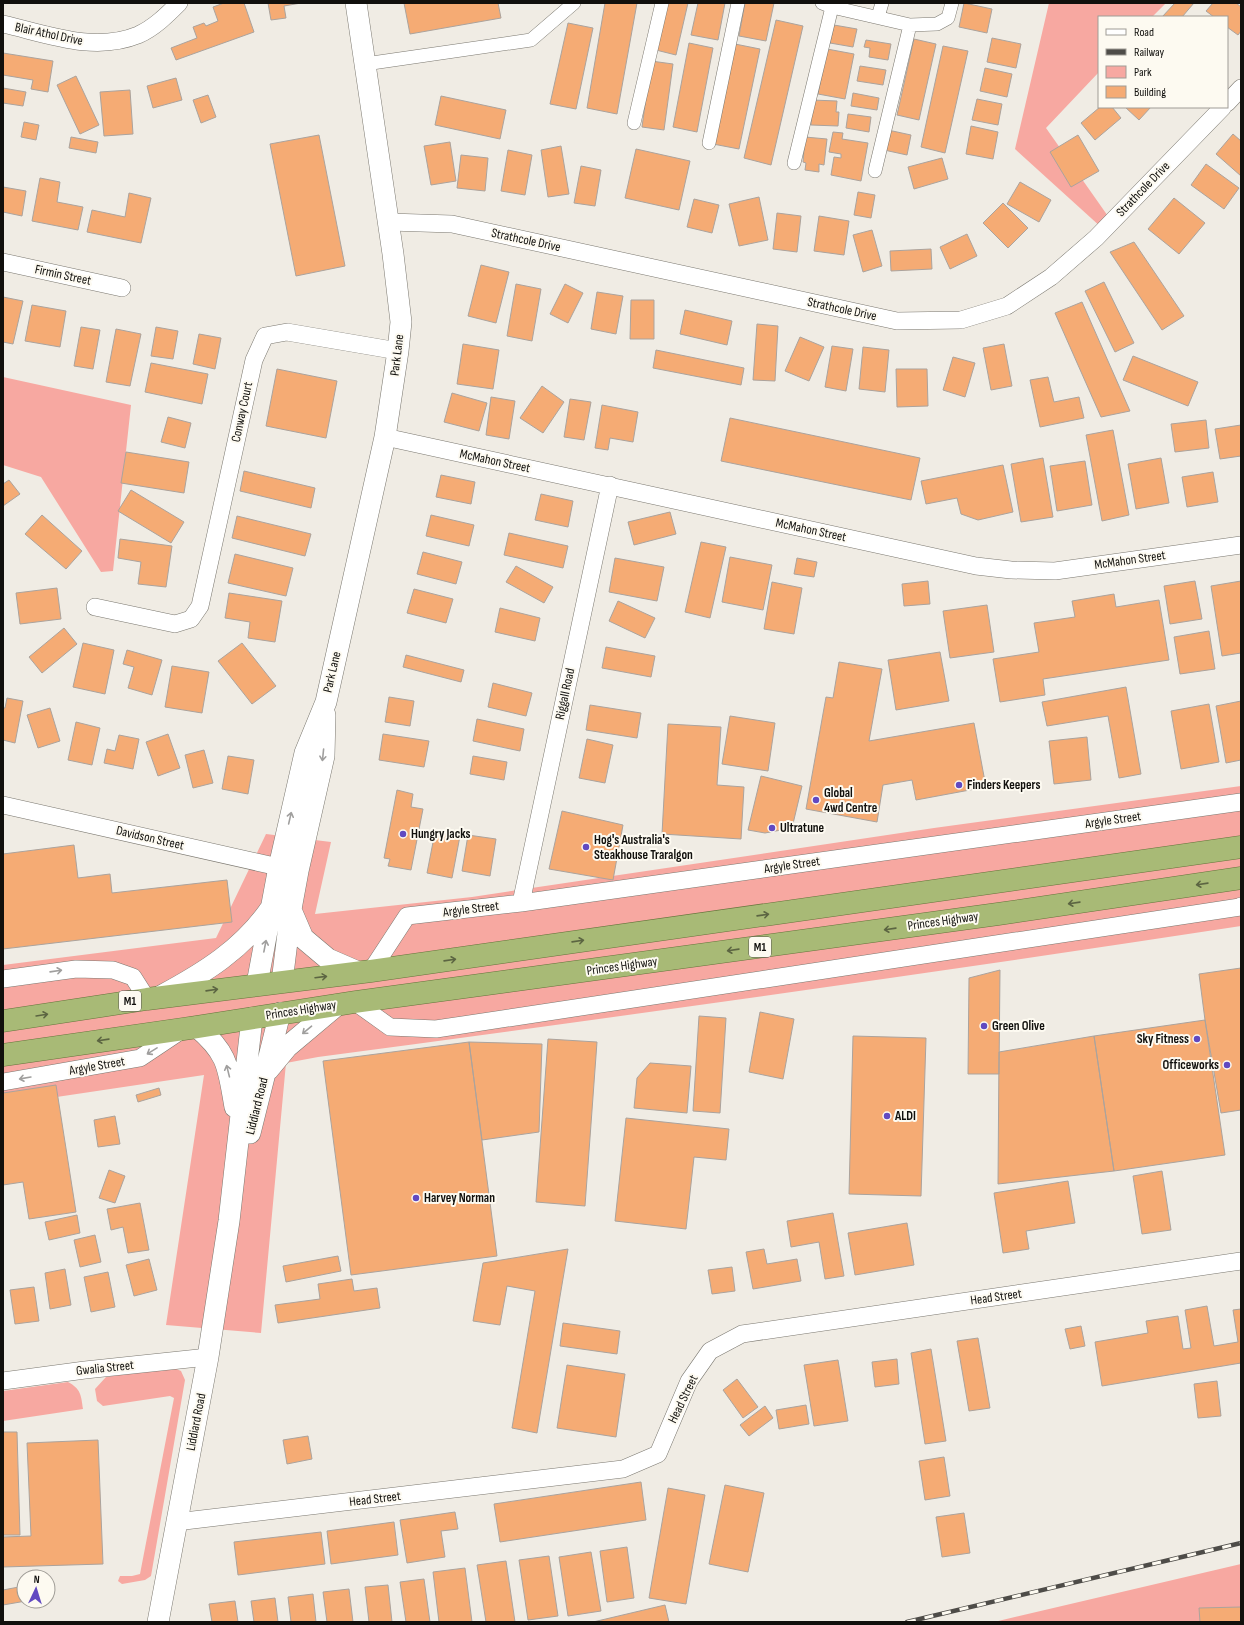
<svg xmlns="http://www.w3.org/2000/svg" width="1244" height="1625" font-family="'Sofia Sans Condensed',sans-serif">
	<rect width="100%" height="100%" fill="#f0ece4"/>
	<path fill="#f7a8a1" d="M1049 3H1166L1152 17H1099V72L1046 128 1110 219 1102 228 1015 149Z
		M3 377 131 405 113 571 101 572 41 477 3 465Z
		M1241 786V926C934 973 626 1016 318 1057L286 1063 261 1333 166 1325 204 1075 3 1105V965L216 938 266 834 331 842 315 914 472 897 934 828Z
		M172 1367 181 1371 185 1380 151 1576 145 1580 122 1584 118 1581 120 1576H132L140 1574 174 1398 170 1396 103 1406 97 1401 95 1389 106 1377Z
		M68 1382C81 1389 81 1395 83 1409L3 1421V1391Z
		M1241 1564V1611L1201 1622H994Z"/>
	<path fill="#f5ab74" stroke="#aba39d" d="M224 3H244L254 32 176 60 171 48 197 38 193 27 204 23 206 26 218 21 213 7Z
		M268 3H301L284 6 286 18 271 20Z
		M404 3H498L501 18 410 34Z
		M605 3H637L617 114 587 108Z
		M663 3H688L676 55 652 49Z
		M698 3H725L718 40 691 35Z
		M745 3H774L766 41 739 36Z
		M964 3 992 9 987 33 959 27Z
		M1175 3H1194L1182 17H1162Z
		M1213 3H1236L1241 7V31L1238 35 1227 27V17H1214L1206 11Z
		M776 20 803 26 771 165 744 158Z
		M568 23 593 28 576 109 550 104Z
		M834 25 857 29 853 47 830 43Z
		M992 38 1021 44 1016 68 987 62Z
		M914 39 936 44 919 120 897 115Z
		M866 40 891 44 888 60 869 57 870 48 864 47Z
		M689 43 713 48 697 132 673 127Z
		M735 44 760 49 739 149 713 144Z
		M943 46 968 51 945 153 921 147Z
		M827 49 854 54 845 99 818 94Z
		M3 53 53 61 48 92 31 89 33 80 3 75Z
		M651 61 673 64 664 130 642 127Z
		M860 66 886 70 883 85 857 81Z
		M985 68 1012 74 1007 97 980 91Z
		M76 76 99 125 80 134 57 85Z
		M176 78 182 100 153 108 147 86Z
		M3 88 26 92 23 106 3 103Z
		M130 90 133 134 104 136 100 92Z
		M853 93 879 98 877 110 851 106Z
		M208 95 216 117 201 123 193 100Z
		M441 96 506 110 500 139 435 125Z
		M977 99 1002 104 998 125 972 120Z
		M812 100 837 101 836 112H839L838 126 811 125Z
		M1100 107H1112L1121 118 1095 140 1081 123Z
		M1125 107H1151L1139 120Z
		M848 114 871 117 869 132 846 128Z
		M24 122 39 125 36 140 21 137Z
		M971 126 998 132 993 159 966 154Z
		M888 130 911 135 907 155 884 150Z
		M833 132 843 133 842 139 868 143 861 181 831 175 834 157 841 158V154L829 152Z
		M1233 134 1241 141V176L1216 154Z
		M319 135 345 266 296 276 270 144Z
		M1078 135 1099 171 1071 187 1050 152Z
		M71 137 98 142 96 153 69 148Z
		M805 137 827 139 824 165 819 164V172L805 170 806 163 803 162Z
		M450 142 456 181 431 185 424 146Z
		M561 146 569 194 548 197 541 150Z
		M636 149 690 161 679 210 625 198Z
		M508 150 532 155 525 195 501 191Z
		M461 155 488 158 485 191 457 188Z
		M942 158 948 179 914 189 908 167Z
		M1206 164 1239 188 1224 209 1191 185Z
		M581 166 601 170 595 206 574 203Z
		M40 178 60 182 57 202 83 207 78 230 32 221Z
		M1020 182 1051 200 1039 222 1007 204Z
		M3 187 26 191 22 216 3 212Z
		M858 192 875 195 871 218 854 215Z
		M129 193 151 198 141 243 87 232 92 210 125 217Z
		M759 197 768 240 739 246 729 204Z
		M1174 198 1205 223 1179 254 1148 229Z
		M694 199 719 205 712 233 687 227Z
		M1003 203 1028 228 1008 248 983 223Z
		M777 213 801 216 797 252 773 249Z
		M819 216 849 221 844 255 814 251Z
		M872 230 882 266 863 272 853 235Z
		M967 234 977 256 950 269 940 247Z
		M1134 242 1184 316 1162 330 1110 252Z
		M931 249 932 269 891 271 890 251Z
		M481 265 509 272 496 323 468 316Z
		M1104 282 1134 343 1115 352 1085 291Z
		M516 284 541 289 532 341 507 336Z
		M565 284 583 293 568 323 550 314Z
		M597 292 623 296 616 334 591 329Z
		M3 297 23 301 13 344 3 342Z
		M631 300H654V339H630Z
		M1082 302 1130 411 1101 417 1055 313Z
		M32 305 66 311 60 347 25 341Z
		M685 310 732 321 727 345 680 334Z
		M757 324 778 326 775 381 753 380Z
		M81 327 100 330 93 369 74 366Z
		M156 327 178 331 173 359 151 356Z
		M116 329 141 334 130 386 106 382Z
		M199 334 221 338 215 369 193 364Z
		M800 337 824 347 809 381 785 371Z
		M463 344 499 350 493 389 457 384Z
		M1004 344 1012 386 991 390 983 348Z
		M832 346 853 349 846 391 825 387Z
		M863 347 889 350 885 392 859 389Z
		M656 350 744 368 741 385 653 368Z
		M1133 356 1198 382 1188 406 1123 380Z
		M953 357 975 363 965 397 943 390Z
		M151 363 208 374 202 404 145 392Z
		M277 369 337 381 326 438 266 426Z
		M896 369H927L928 406 897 407Z
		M1048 377 1054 402 1079 397 1084 418 1040 427 1030 380Z
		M542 386 564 402 543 433 520 418Z
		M452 393 487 403 479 431 444 422Z
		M491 397 515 401 509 439 486 435Z
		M570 399 591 402 584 440 564 437Z
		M602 405 638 412 633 442 610 438 608 450 595 448Z
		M168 417 191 423 185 448 161 442Z
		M730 418 920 458 911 500 721 461Z
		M1206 420 1209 448 1175 452 1171 424Z
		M1241 425V456L1220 459 1215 429Z
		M1113 430 1129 515 1102 521 1086 435Z
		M126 452 189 462 184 493 121 483Z
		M1043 458 1053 517 1021 522 1011 464Z
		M1161 458 1169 503 1136 509 1128 464Z
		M1085 461 1092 505 1057 511 1050 466Z
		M1003 465 1013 512 978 520 961 514 957 498 926 504 921 481Z
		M244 471 315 488 311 508 240 491Z
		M1213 472 1218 502 1187 507 1182 477Z
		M441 475 475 482 471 504 436 497Z
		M9 480 20 494 3 506V484Z
		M131 490 184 522 171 543 118 511Z
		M541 494 573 501 568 527 535 520Z
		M670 512 676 534 634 545 628 522Z
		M42 515 82 551 66 569 25 534Z
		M431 515 474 525 469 546 426 536Z
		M237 516 311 534 305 556 232 538Z
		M509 533 568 546 563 568 504 555Z
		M120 539 172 546 166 587 138 584 141 562 118 558Z
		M701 542 726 547 710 618 685 612Z
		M423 552 462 562 456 584 417 574Z
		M235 554 293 568 286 596 228 583Z
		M730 557 772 565 763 610 722 602Z
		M615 558 664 567 657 601 609 592Z
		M797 558 817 562 814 577 794 574Z
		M516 566 553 587 544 603 506 582Z
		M928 581 930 604 904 606 902 584Z
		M1195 581 1202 619 1170 624 1164 586Z
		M1241 581V653L1222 656 1211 586Z
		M772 582 802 588 794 634 764 629Z
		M57 588 61 619 20 624 16 593Z
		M414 589 453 599 446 623 407 613Z
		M229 593 282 601 275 642 248 638 250 622 225 618Z
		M1114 594 1116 607 1159 600 1169 660 1043 679 1045 695 1000 702 993 659 1039 652 1034 623 1075 617 1072 601Z
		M618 601 655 618 645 638 609 621Z
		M987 605 994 652 950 658 943 611Z
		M500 608 540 618 535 641 495 632Z
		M64 628 77 644 42 673 29 657Z
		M1209 631 1215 669 1180 674 1174 637Z
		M83 643 114 650 105 694 73 687Z
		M242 643 276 686 252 704 218 661Z
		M606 647 655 656 651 677 602 668Z
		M127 650 162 660 152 695 128 688 134 667 123 664Z
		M940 652 949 701 896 710 888 660Z
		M406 655 464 670 461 682 403 667Z
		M839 662 882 669 869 741 974 723 986 787 916 800 912 780 883 785 877 822 806 809 826 697 833 698Z
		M172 666 209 672 202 713 165 707Z
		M493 683 532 693 526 716 488 707Z
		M1126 687 1141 774 1119 778 1108 716 1047 726 1042 702Z
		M389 697 414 701 410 726 385 722Z
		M7 698 23 701 15 743 3 740V708H5Z
		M1241 701V760L1226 763 1216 706Z
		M1209 704 1219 762 1181 769 1171 711Z
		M590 705 641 713 637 738 586 730Z
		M50 708 60 741 38 748 27 715Z
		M730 716 775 723 768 771 722 764Z
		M477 719 524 729 520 751 473 741Z
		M76 722 100 728 92 765 68 760Z
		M668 724 721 727 717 785 744 787 741 839 662 834Z
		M168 734 180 768 158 776 146 742Z
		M383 734 429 741 424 767 379 760Z
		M119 735 139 739 133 769 104 763 107 749 115 751Z
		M1087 737 1091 780 1054 784 1049 741Z
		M587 739 613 745 605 783 579 778Z
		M204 750 213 783 193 788 185 755Z
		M228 756 254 760 248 794 222 789Z
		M473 756 507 762 504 780 470 774Z
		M761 776 802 786 792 828 765 833 748 830Z
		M397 790 413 794 411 807 423 809 411 870 388 866 390 859 384 858Z
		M562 811 623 825 613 880 549 869Z
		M435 832 460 836 452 878 427 873Z
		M468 835 496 839 490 876 462 871Z
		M74 845 78 878 110 874 112 893 227 880 232 922 3 949V854Z
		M1241 968V1110L1221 1113 1205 1020 1199 974Z
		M1000 970 999 1074H968L969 978Z
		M760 1012 794 1019 783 1079 749 1072Z
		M699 1016 726 1018 720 1113 693 1111Z
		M1205 1020 1225 1155 1114 1171 1094 1036Z
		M853 1036 926 1038 921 1196 849 1194Z
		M1094 1036 1114 1171 998 1184 999 1052Z
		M548 1039 597 1042 585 1206 536 1202Z
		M469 1042 497 1256 351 1275 323 1061Z
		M469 1042 542 1044 539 1132 482 1140Z
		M650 1063 691 1066 687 1113 634 1108 637 1078Z
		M56 1085 76 1212 29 1219 23 1182 3 1185V1093Z
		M159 1088 161 1095 138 1102 136 1095Z
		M115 1116 120 1144 98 1147 94 1120Z
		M626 1118 729 1129 726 1160 694 1157 686 1229 615 1221Z
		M109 1170 125 1176 115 1203 99 1198Z
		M1162 1171 1171 1230 1142 1234 1133 1176Z
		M1068 1181 1075 1223 1026 1231 1029 1249 1003 1253 994 1193Z
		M140 1203 149 1250 128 1253 123 1227 111 1230 107 1209Z
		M833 1213 844 1276 825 1279 819 1242 791 1247 787 1221Z
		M77 1215 80 1233 49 1240 45 1222Z
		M907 1223 914 1265 855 1275 848 1233Z
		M95 1235 101 1262 80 1267 74 1240Z
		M568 1249 537 1433 512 1428 535 1291 507 1286 500 1325 473 1321 483 1263Z
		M764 1249 767 1264 797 1259 801 1281 753 1289 746 1252Z
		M338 1256 341 1271 286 1282 283 1266Z
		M149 1259 157 1290 134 1296 126 1265Z
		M732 1267 735 1291 712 1294 708 1270Z
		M65 1269 71 1305 50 1309 45 1273Z
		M108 1272 115 1307 91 1312 84 1277Z
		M352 1279 354 1291 377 1288 380 1308 278 1323 275 1305 320 1299 318 1284Z
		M34 1287 39 1321 15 1324 10 1290Z
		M1207 1306 1214 1346 1238 1342 1233 1310 1241 1309V1363L1102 1386 1095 1342 1148 1333 1146 1321 1178 1316 1183 1349 1191 1348 1185 1310Z
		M563 1323 620 1331 617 1354 560 1346Z
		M1081 1326 1085 1346 1070 1349 1065 1329Z
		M978 1338 990 1408 969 1411 957 1341Z
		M931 1349 946 1441 925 1444 911 1353Z
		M897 1359 899 1384 875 1387 872 1362Z
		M838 1360 848 1421 814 1426 804 1365Z
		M567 1365 625 1374 616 1437 557 1428Z
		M737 1379 758 1407 743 1418 723 1390Z
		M1217 1381 1221 1416 1198 1418 1194 1384Z
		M806 1405 809 1424 779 1429 776 1410Z
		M765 1406 773 1418 749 1436 740 1425Z
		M3 1432H17L20 1535H3Z
		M308 1436 312 1459 287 1464 283 1440Z
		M98 1440 103 1564 3 1567V1537L31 1536 27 1443Z
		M944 1457 950 1496 925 1500 919 1461Z
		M641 1482 646 1520 500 1542 494 1504Z
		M725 1485 764 1493 748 1572 709 1564Z
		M668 1488 705 1495 686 1604 649 1598Z
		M455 1512 458 1529 441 1531 445 1557 407 1563 400 1520Z
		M964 1513 970 1553 942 1557 936 1517Z
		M394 1522 398 1555 331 1564 327 1531Z
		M321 1532 325 1564 238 1575 234 1542Z
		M627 1547 634 1598 607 1602 600 1551Z
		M591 1552 601 1611 568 1616 559 1557Z
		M549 1556 558 1616 528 1620 519 1560Z
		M506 1561 515 1622H486L477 1565Z
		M465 1568 472 1622H439L433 1572Z
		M424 1579 430 1622H406L400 1582Z
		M388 1585 392 1622H369L365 1587Z
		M24 1586V1601H26L3 1605V1590Z
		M349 1589 353 1622H327L323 1592Z
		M313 1594 316 1622H291L288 1597Z
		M275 1598 278 1622H254L251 1601Z
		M235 1601 238 1622H212L209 1604Z
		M665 1605 669 1622H593Z
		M1241 1607V1622H1200L1199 1608Z"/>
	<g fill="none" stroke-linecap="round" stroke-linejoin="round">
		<defs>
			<path id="pedestrian" d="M822 3 832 7 910 25 875 171
				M878 17 882 3
				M910 25 937 24 948 18 952 3
				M365 64 531 40 574 3
				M634 123 662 3
				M709 143 738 3
				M794 163 832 7"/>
			<path id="minor" d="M3 24C47 34 94 53 138 35 154 28 167 15 179 3
				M1227 103 1241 88
				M389 222 452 224 897 321 961 320 1007 306 1051 277 1096 238 1223 107
				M3 262 122 288
				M385 437 976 566 1011 570 1055 571 1241 545
				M95 607 175 624 191 619 200 606 254 360 265 336 287 332 398 351
				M3 805 292 870
				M521 903 610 485
				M371 971 407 916 521 903 1241 802
				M3 979 76 969 113 970 133 977 147 999
				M355 1002 390 1027 436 1029 1240 907 1241 906
				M3 1082 140 1058 182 1030
				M3 1381 85 1370 208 1357
				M176 1522 623 1469 658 1454 689 1381 710 1351 742 1334 1241 1261"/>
			<path id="tertiary" d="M291 910 303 938 328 959 358 972
				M282 982 291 909 298 871 324 756 325 715
				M257 984 279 867 305 753 326 702 385 437 398 351 401 322 393 254 356 3
				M161 996C204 973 243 949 271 908
				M197 1027C229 1054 228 1068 235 1107
				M268 1070 287 1047 337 1005
				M250 1133 280 1013
				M158 1622 208 1357 229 1221 252 1018"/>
			<path id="trunk" d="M3 1021 147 999 371 971 1241 847
				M3 1055 197 1027 355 1002 998 914 1241 878"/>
		</defs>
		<use href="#pedestrian" stroke="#7b7870" stroke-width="14"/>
		<use href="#minor" stroke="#7b7870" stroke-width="18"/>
		<use href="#tertiary" stroke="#7b7870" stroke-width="22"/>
		<use href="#trunk" stroke="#65733b" stroke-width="23"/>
		<use href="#pedestrian" stroke="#fff" stroke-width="13"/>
		<use href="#minor" stroke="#fff" stroke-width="17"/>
		<use href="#tertiary" stroke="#fff" stroke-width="21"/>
		<use href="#trunk" stroke="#a8ba76" stroke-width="22"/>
		<defs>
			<path id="rail" d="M907 1622 1241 1543"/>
		</defs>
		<use href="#rail" stroke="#4e4c48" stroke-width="4.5"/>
		<use href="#rail" stroke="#fdfaf1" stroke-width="3" stroke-dasharray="9" stroke-linecap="butt"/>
	</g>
	<defs><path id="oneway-shaft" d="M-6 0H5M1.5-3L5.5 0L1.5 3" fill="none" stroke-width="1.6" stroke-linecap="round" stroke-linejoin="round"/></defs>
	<g stroke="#a09f9e">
		<use href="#oneway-shaft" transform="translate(323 755) rotate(96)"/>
		<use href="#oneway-shaft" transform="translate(290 818) rotate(-77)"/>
		<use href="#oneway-shaft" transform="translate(265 946) rotate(-79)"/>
		<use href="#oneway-shaft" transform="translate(56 971) rotate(-8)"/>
		<use href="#oneway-shaft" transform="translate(307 1030) rotate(140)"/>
		<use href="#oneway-shaft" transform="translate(152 1051) rotate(148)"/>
		<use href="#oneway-shaft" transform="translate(228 1071) rotate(-104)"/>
		<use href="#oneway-shaft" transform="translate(25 1078) rotate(170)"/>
	</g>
	<g stroke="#5c6542">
		<use href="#oneway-shaft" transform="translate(1202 884) rotate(172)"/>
		<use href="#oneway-shaft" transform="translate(1074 903) rotate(172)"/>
		<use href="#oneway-shaft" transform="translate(763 915) rotate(-8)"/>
		<use href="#oneway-shaft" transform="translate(890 929) rotate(172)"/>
		<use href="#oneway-shaft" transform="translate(578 941) rotate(-8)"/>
		<use href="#oneway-shaft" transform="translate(733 950) rotate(172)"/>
		<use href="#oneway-shaft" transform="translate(450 960) rotate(-8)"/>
		<use href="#oneway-shaft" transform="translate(321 977) rotate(-7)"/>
		<use href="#oneway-shaft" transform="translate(212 990) rotate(-8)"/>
		<use href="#oneway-shaft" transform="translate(42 1015) rotate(-9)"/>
		<use href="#oneway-shaft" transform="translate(103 1040) rotate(172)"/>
	</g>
	<g fill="#6149c1" stroke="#fdfaf1" stroke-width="1.5">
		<circle cx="959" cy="785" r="4"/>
		<circle cx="816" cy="800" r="4"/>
		<circle cx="772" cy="828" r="4"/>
		<circle cx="403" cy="834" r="4"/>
		<circle cx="586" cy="847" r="4"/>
		<circle cx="984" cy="1026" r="4"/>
		<circle cx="1197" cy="1039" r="4"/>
		<circle cx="1227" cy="1065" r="4"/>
		<circle cx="887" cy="1116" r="4"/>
		<circle cx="416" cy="1198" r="4"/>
	</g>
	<g text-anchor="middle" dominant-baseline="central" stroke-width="4" stroke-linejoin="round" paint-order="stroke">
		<g fill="#fdfaf1" stroke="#585651" stroke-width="1">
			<rect x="749" y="937" width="22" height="20" rx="3"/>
			<rect x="119" y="991" width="22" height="20" rx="3"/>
		</g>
		<g font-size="12" font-weight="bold" fill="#11100d">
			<text x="760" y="947">M1</text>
			<text x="130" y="1001">M1</text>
		</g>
		<g font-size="13" fill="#11100d" stroke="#fdfaf1">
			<text transform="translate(49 34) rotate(12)">Blair Athol Drive</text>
			<text transform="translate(1143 189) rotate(-46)">Strathcole Drive</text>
			<text transform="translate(526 240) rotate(12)">Strathcole Drive</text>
			<text transform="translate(63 275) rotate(12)">Firmin Street</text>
			<text transform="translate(842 309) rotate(12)">Strathcole Drive</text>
			<text transform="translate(397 355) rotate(-83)">Park Lane</text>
			<text transform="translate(242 412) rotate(-78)">Conway Court</text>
			<text transform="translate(495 461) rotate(12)">McMahon Street</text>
			<text transform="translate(811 530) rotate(12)">McMahon Street</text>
			<text transform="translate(1130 560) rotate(-8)">McMahon Street</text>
			<text transform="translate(332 672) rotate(-77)">Park Lane</text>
			<text transform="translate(565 694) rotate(-78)">Riggall Road</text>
			<text transform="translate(1113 820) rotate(-8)">Argyle Street</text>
			<text transform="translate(150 838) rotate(13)">Davidson Street</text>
			<text transform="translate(792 865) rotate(-8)">Argyle Street</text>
			<text transform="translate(471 909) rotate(-7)">Argyle Street</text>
			<text transform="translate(943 921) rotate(-8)">Princes Highway</text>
			<text transform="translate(622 966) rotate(-8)">Princes Highway</text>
			<text transform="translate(301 1010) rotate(-9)">Princes Highway</text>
			<text transform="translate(97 1066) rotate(-10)">Argyle Street</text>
			<text transform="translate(257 1106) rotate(-76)">Liddiard Road</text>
			<text transform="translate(996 1297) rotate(-8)">Head Street</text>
			<text transform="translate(105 1368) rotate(-6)">Gwalia Street</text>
			<text transform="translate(683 1399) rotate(-64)">Head Street</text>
			<text transform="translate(196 1422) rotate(-79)">Liddiard Road</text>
			<text transform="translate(375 1499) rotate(-7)">Head Street</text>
		</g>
		<g font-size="13" font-weight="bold" fill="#11100d" stroke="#fdfaf1" text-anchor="start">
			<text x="967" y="785">Finders Keepers</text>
			<text x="824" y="793">Global<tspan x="824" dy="15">4wd Centre</tspan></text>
			<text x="780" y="828">Ultratune</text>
			<text x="411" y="834">Hungry Jacks</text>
			<text x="594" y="840">Hog's Australia's<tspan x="594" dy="15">Steakhouse Traralgon</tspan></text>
			<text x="992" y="1026">Green Olive</text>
			<text x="1189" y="1039" text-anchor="end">Sky Fitness</text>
			<text x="1219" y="1065" text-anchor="end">Officeworks</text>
			<text x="895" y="1116">ALDI</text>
			<text x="424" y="1198">Harvey Norman</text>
		</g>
	</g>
	<rect width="1244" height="1625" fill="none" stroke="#11100d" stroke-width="8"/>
	<rect x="1098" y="16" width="130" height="92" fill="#fdfaf1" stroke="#9f9c96"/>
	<rect x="1106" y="29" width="20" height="6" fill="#ffffff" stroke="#9f9c96"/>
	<text x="1134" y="36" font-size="12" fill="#11100d">Road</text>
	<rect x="1106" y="49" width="20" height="6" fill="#4e4c48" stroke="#9f9c96"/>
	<text x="1134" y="56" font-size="12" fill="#11100d">Railway</text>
	<rect x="1106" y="66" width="20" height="12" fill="#f7a8a1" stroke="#9f9c96"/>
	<text x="1134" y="76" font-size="12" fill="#11100d">Park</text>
	<rect x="1106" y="86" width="20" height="12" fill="#f5ab74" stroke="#9f9c96"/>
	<text x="1134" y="96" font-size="12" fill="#11100d">Building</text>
	<g transform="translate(36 1589) rotate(4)"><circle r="19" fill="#fdfaf1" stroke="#9f9c96"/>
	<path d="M0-3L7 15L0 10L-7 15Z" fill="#6149c1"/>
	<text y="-6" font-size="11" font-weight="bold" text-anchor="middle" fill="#11100d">N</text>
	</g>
</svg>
